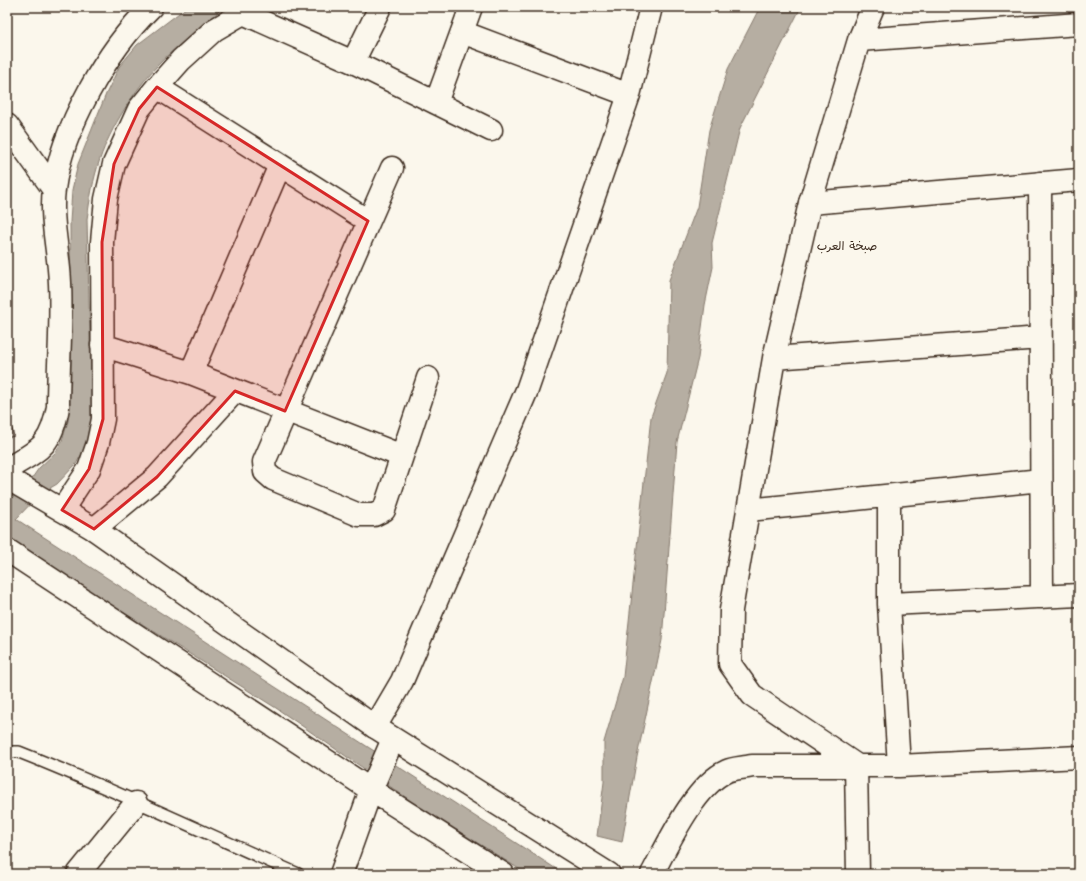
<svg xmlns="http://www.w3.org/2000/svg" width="1086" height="881" font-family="Kalam,'Playpen Sans Arabic',sans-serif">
	<rect width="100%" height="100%" fill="#fbf7ec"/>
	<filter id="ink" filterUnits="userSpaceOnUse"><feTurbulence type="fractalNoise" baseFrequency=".025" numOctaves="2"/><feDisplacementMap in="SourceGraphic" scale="8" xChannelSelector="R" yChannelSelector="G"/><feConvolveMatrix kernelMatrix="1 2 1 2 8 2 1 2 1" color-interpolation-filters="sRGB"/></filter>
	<g filter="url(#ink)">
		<path fill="#b6aea2" stroke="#85796d" d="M187 7H223C203 28 177 44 157 66 135 89 110 129 100 159 93 179 90 199 87 219L92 424 88 443 76 464 57 484 40 494 16 519 564 874H527L414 803 276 708 24 550 7 537V503L30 481 39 468 56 452 62 441 68 421 71 378 70 222 72 190 78 164 106 94 119 67 137 45Z
			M760 7H801L740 128 712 243 713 267 705 305 698 358 677 442 662 640 637 757 622 842 597 836 604 782V742L623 677 651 417 667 373 669 280 697 207 709 130 728 69Z"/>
		<path fill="#ccc4b9" stroke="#3b2a1e" d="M7 412 14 436 7 438Z"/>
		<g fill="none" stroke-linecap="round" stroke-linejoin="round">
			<defs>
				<path id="lane" d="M7 752H19C113 789 205 833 298 874"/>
				<path id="street" d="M243 13 353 62 491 130
					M462 32 629 95
					M859 40 1079 24
					M353 62 380 7
					M157 87 368 221
					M436 103 471 7
					M7 125 54 190
					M392 168 264 462 265 472 273 479 359 515H374L384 510 428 378
					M1040 183 1042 597
					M102 345 191 373 402 456
					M774 358 1040 338
					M191 373 280 165
					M7 469C39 450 51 447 58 407 58 366 62 324 60 283 59 252 50 220 54 189 62 128 107 50 151 7
					M889 496V604L899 766
					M62 510 89 469 98 443 103 419 102 242 106 199 114 164 139 109 157 87 181 60 214 30 243 13 247 7
					M748 510 1041 480
					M94 529 157 477 235 391
					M7 550 371 790 503 874
					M889 604 1079 595
					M375 727 402 681 527 390 629 95 651 7
					M78 874 136 803
					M341 874 371 790 393 739
					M652 874C668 844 695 785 727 771 734 768 744 768 752 766H899L1079 757
					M858 874 856 765 752 695 730 664 731 610 774 358 810 203 859 40 873 7"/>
				<path id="secondary" d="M810 203 1079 180
					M7 478 94 529 375 727 609 874"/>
			</defs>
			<use href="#lane" stroke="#3b2a1e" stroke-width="14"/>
			<use href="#street" stroke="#3b2a1e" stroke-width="25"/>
			<use href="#secondary" stroke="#3b2a1e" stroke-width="25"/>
			<use href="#lane" stroke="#fbf7ec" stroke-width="11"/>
			<use href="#street" stroke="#fbf7ec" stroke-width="22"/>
			<use href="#secondary" stroke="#fbf7ec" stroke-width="22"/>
		</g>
	</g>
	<path fill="#d62828" fill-opacity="0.2" stroke="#d62828" stroke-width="3" stroke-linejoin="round" d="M157 87 368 221 285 411 235 391 157 477 94 529 62 510 89 469 103 419 102 242 114 164 139 109Z"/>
	<g text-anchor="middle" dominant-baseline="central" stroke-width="3" stroke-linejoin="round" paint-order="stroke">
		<g font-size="12" fill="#3b2a1e" stroke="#fbf7ec">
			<text x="847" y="246">صبخة العرب</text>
		</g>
	</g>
	<rect width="1086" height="881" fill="none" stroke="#fbf7ec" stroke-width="24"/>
	<rect x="12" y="12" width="1062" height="857" fill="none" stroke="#3b2a1e" stroke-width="1.5" filter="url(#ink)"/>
</svg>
